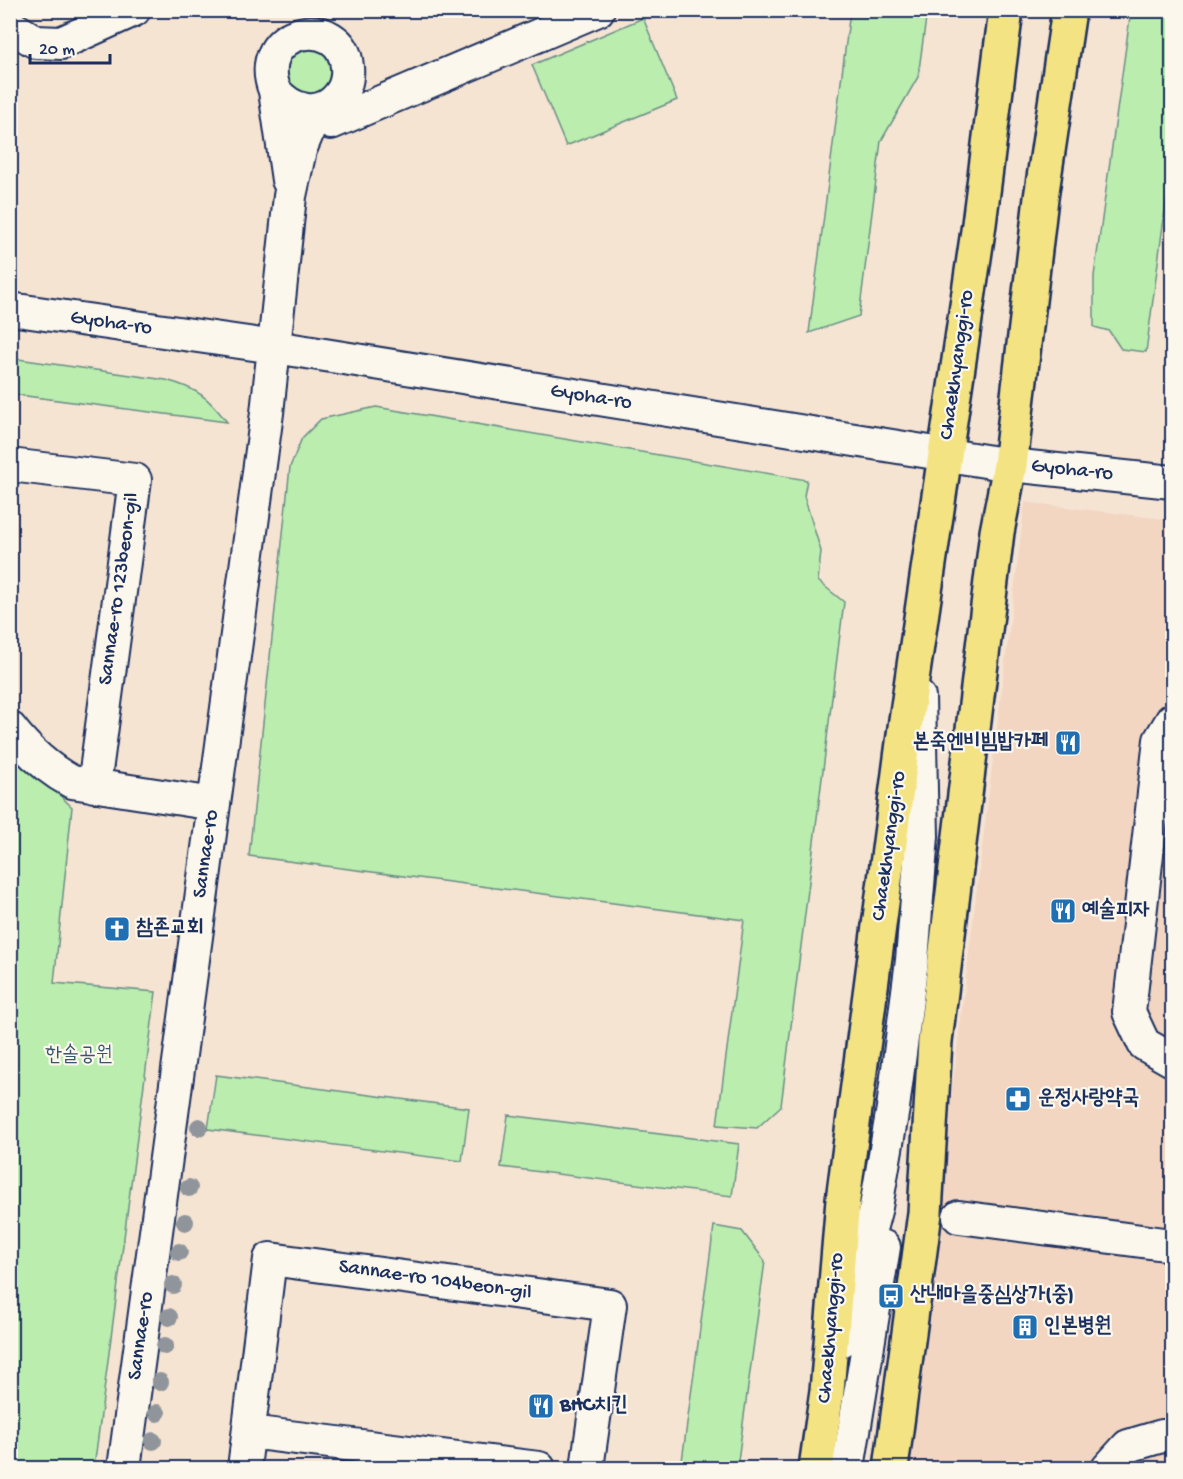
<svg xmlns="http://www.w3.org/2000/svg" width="1183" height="1479" font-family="'Gochi Hand','Poor Story',sans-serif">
	<rect width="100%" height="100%" fill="#f6e4d3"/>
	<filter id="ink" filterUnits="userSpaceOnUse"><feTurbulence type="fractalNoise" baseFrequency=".0167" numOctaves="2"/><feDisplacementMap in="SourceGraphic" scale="12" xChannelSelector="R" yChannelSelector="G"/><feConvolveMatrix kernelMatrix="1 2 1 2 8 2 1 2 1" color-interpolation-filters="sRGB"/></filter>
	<g filter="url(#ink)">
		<path fill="#f2d6c2" d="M1025 502 1172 520V1468H905Z"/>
		<path fill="#baedae" stroke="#6a8e86" stroke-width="1.5" d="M1131 10 1172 11V158L1146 352 1121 349 1109 331 1094 327V276Z
			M850 11H927L918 77 881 141 859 316 809 333Z
			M643 18 677 100 566 146 532 65Z
			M304 45 329 53 336 79 319 98 286 88 284 62Z
			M11 358 166 380C198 389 207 396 227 422L11 394Z
			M376 407 807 480 804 496 821 551 818 581 844 602 781 1106 757 1128 717 1125 744 920 249 856 290 467 302 438 321 419Z
			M10 748 72 807 54 983 156 992 94 1468H11Z
			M216 1075 469 1108 462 1161 208 1129Z
			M508 1115 739 1144 732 1196 501 1167Z
			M714 1226 742 1231 765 1261 737 1468H681Z"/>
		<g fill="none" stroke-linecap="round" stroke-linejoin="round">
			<defs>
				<path id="minor" d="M10 26 36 42 61 43 134 10
					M275 91C291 111 320 119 338 97 346 88 348 78 347 67 343 11 250 27 275 91L288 180
					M331 123 598 10
					M10 309 275 347 1010 465 1172 482
					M10 465 135 480 94 786
					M1172 720 1160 740 1129 1012 1144 1044 1172 1060
					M10 728C27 750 48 769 72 782L214 804
					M959 1217 1172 1245
					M840 1341 876 1207 893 1108 912 960 922 836 919 697
					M249 1432 539 1468
					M124 1468 267 413 290 196 300 150 317 110
					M244 1468 270 1259 610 1305 587 1468
					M848 1468 884 1247
					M1108 1468 1128 1446 1162 1436 1172 1437"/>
				<path id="major" d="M816 1468 827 1391 843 1200 906 720 979 224 1006 10
					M891 1468 925 1213 935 1041 997 532 1010 465 1041 198 1069 10"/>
			</defs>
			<use href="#minor" stroke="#1b2f5e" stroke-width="36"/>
			<use href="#major" stroke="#1b2f5e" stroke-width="38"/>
			<use href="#minor" stroke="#fbf7ec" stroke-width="32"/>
			<use href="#major" stroke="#f4e382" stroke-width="33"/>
		</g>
		<g fill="#8f959b">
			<circle cx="199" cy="1127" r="9"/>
			<circle cx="189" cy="1188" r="9"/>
			<circle cx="185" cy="1222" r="9"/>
			<circle cx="179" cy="1252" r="9"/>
			<circle cx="173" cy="1285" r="9"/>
			<circle cx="169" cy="1317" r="9"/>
			<circle cx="165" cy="1346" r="9"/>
			<circle cx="160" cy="1382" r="9"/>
			<circle cx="157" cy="1413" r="9"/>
			<circle cx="153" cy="1441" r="9"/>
		</g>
	</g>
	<defs>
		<symbol id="restaurant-square" viewBox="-11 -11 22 22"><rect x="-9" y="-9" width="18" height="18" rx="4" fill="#1f6fb2" stroke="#fbf7ec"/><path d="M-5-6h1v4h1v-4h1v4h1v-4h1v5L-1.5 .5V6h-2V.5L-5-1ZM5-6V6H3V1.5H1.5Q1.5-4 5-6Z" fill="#fff"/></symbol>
		<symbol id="church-square" viewBox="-11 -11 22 22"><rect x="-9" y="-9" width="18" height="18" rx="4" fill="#1f6fb2" stroke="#fbf7ec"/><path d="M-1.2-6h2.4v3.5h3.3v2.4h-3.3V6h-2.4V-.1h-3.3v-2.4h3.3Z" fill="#fff"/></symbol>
		<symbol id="pharmacy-square" viewBox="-11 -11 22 22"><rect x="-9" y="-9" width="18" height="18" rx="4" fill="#1f6fb2" stroke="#fbf7ec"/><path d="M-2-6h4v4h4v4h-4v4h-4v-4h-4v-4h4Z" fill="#fff"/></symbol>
		<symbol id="bus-square" viewBox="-11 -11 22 22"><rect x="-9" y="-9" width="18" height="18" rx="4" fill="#1f6fb2" stroke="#fbf7ec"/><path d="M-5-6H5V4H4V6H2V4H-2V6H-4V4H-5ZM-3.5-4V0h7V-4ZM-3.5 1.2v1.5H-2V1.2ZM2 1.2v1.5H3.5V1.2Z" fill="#fff"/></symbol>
		<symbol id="building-square" viewBox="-11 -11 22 22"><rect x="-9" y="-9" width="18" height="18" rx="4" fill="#1f6fb2" stroke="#fbf7ec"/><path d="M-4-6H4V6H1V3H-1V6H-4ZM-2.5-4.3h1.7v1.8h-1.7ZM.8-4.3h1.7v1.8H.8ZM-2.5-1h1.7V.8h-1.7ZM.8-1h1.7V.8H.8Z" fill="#fff"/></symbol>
	</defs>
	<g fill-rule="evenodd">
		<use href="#restaurant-square" x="1053" y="728" width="30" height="30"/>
		<use href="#restaurant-square" x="1048" y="896" width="30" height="30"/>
		<use href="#church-square" x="102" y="914" width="30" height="30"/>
		<use href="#pharmacy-square" x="1003" y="1084" width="30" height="30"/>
		<use href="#bus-square" x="876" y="1281" width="30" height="30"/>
		<use href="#building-square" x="1010" y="1312" width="30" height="30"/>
		<use href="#restaurant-square" x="526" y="1391" width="30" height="30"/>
	</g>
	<g text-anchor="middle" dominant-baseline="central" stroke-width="4.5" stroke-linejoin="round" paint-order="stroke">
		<g font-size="21" fill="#1b2f5e" stroke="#fbf7ec">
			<text transform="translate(111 324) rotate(8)">Gyoha-ro</text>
			<text transform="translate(958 365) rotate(-82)">Chaekhyanggi-ro</text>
			<text transform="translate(591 398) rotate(9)">Gyoha-ro</text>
			<text transform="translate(1072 471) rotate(6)">Gyoha-ro</text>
			<text transform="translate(120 589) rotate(-82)">Sannae-ro 123beon-gil</text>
			<text transform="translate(890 846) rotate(-82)">Chaekhyanggi-ro</text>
			<text transform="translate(207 854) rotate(-82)">Sannae-ro</text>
			<text transform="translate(435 1281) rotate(8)">Sannae-ro 104beon-gil</text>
			<text transform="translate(832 1328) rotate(-85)">Chaekhyanggi-ro</text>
			<text transform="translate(142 1336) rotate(-82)">Sannae-ro</text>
		</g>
		<g font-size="21" font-weight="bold" fill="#1b2f5e" stroke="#fbf7ec" text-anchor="start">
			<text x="1048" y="743" text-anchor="end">본죽엔비빔밥카페</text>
			<text x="1082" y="911">예술피자</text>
			<text x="136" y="929">참존교회</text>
			<text x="1038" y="1099">운정사랑약국</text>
			<text x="910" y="1296">산내마을중심상가(중)</text>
			<text x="1044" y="1327">인본병원</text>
			<text x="560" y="1406">BHC치킨</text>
		</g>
		<g font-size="21" fill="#3b556e" stroke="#fbf7ec">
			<text x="79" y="1056">한솔공원</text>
		</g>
	</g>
	<rect width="1183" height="1479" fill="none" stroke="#fbf7ec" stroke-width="36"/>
	<rect x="18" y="18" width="1147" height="1443" fill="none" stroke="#1b2f5e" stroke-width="2" filter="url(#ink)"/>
	<path d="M30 54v9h80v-9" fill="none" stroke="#1b2f5e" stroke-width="3"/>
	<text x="39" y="54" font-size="18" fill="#1b2f5e" stroke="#fbf7ec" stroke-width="4.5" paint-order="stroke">20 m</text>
</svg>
